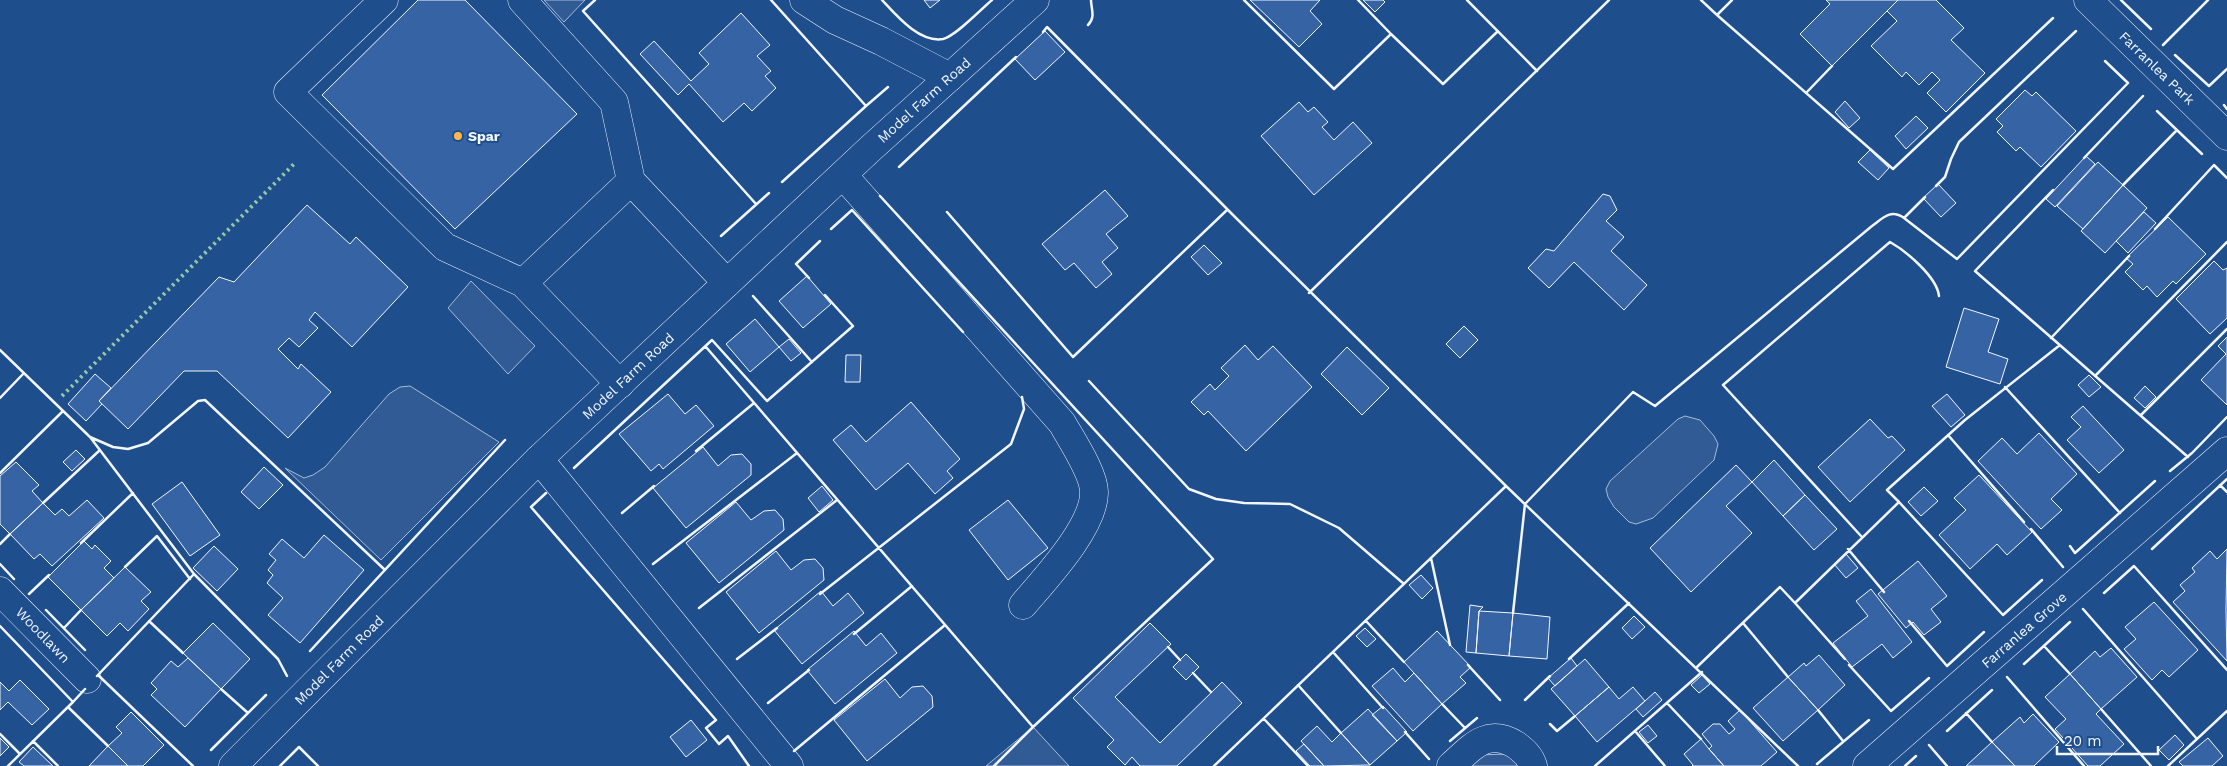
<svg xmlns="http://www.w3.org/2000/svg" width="2227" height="766" font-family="'Work Sans',sans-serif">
	<rect width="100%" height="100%" fill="#1f4e8c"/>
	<path fill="#305b95" stroke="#a8bbd7" d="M544 0H585L564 22Z
		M471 281 535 346 508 374 448 308Z
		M410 386 499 442 381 560 285 468 304 478 313 475 325 467 339 451 389 394 400 387Z
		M1685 416 1700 420 1714 436 1718 444 1714 460 1653 518 1636 524 1629 522 1614 507 1608 497 1606 489 1610 481 1678 419Z
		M1033 727 1069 766H986Z
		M1505 754 1521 766H1468L1481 755Z"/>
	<path fill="#3563a3" stroke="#f2f6ff" d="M418 0H465L577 114 455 229 322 95Z
		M924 0H940L930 8Z
		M1250 0H1320L1310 11 1322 24 1299 47Z
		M1363 0H1383L1385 2 1375 12Z
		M1826 0H1898L1832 66 1800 34 1830 4Z
		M1898 0H1936L1964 28 1951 40 1985 73 1946 112 1927 93 1940 80 1932 72 1919 85 1906 72 1902 77 1871 46 1897 21 1887 11Z
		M741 13 770 45 757 56 771 71 765 76 776 88 752 111 744 103 723 122 689 84 678 95 640 54 654 41 691 81 709 64 699 53Z
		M1045 31 1065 52 1035 80 1015 59Z
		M2025 90 2032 96 2036 92 2076 131 2041 167 2020 147 2016 151 1997 132 2003 126 1996 119Z
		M1845 101 1860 118 1849 128 1835 112Z
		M1299 102 1308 112 1314 107 1328 122 1322 127 1334 140 1353 122 1372 143 1314 195 1261 136Z
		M1916 116 1928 128 1906 149 1895 136Z
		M1870 150 1889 168 1878 180 1858 162Z
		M2086 156 2095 164 2055 207 2046 199Z
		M2098 162 2123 185 2083 229 2057 206Z
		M1938 184 1956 203 1941 217 1923 198Z
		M2123 185 2147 208 2105 253 2081 231Z
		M1105 190 1128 216 1106 234 1118 248 1102 262 1112 274 1096 288 1074 263 1065 270 1042 244Z
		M1603 194 1610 196 1617 210 1606 221 1624 237 1611 251 1647 285 1624 310 1574 262 1549 288 1528 268 1546 249 1554 251Z
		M307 205 350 244 356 237 408 287 352 347 315 312 309 320 318 328 299 347 289 338 278 349 298 369 301 364 331 392 288 438 217 371H184L128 429 99 401 219 277 234 282Z
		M2144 212 2156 223 2128 253 2116 241Z
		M2168 217 2206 254 2176 284 2173 281 2157 297 2147 286 2143 290 2125 272 2133 264 2126 258Z
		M1204 245 1222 263 1208 275 1191 257Z
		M2214 261 2223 270 2227 268V318L2210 334 2176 299Z
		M807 276 831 304 803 328 779 301Z
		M1964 308 1999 319 1988 352 2008 359 2000 384 1946 367Z
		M755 319 779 347 750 372 726 344Z
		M1464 326 1478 340 1460 358 1446 344Z
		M2227 337V405L2201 380 2226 354 2218 346Z
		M789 339 801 353 791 361 779 347Z
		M1245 345 1258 360 1273 346 1312 387 1246 451 1208 411 1204 415 1191 402 1210 384 1215 390 1229 376 1221 368Z
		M1347 347 1389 388 1362 415 1321 374Z
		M846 355H861L860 382H845Z
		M95 374 111 388 99 401 102 404 86 421 68 404Z
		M2089 375 2101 387 2089 397 2078 385Z
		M2145 386 2156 397 2145 408 2134 398Z
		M668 394 685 414 696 405 714 426 663 469 659 464 651 471 619 434Z
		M1947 394 1965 415 1951 427 1932 406Z
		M911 402 960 459 947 471 953 478 935 494 908 463 876 490 833 440 851 425 866 442Z
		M2083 406 2124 450 2099 473 2067 440 2081 427 2071 417Z
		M1870 419 1888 438 1892 436 1905 450 1850 502 1818 467Z
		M2039 433 2077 474 2051 499 2062 510 2041 529 1978 461 2002 438 2017 454Z
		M703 447 718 466 731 455 742 454 751 464V475L686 528 653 488Z
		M76 450 85 459 72 471 63 462Z
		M1774 460 1805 495 1783 516 1752 482Z
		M16 462 39 485 32 491 43 503 10 534 0 524V476Z
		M1736 465 1752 482 1726 506 1752 533 1691 592 1650 548Z
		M264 467 283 485 259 509 241 492Z
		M1979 475 2032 532 2007 555 1997 544 1970 569 1939 535 1966 510 1954 498Z
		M182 482 220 535 190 556 152 504Z
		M822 486 833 500 819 512 808 498Z
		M1924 487 1938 501 1921 516 1908 502Z
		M1805 495 1837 529 1814 550 1783 516Z
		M87 500 104 518 52 566 40 554 34 559 10 534 43 503 55 515 62 509 69 516Z
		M1008 500 1048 548 1008 580 969 530Z
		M736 502 751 520 764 511 775 510 783 519 784 530 719 583 686 543Z
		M324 535 364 570 300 643 268 615 283 598 267 583 273 575 268 570 276 560 269 554 282 539 304 558Z
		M84 541 92 549 95 545 111 561 104 568 114 578 81 610 48 577Z
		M214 546 238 569 217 591 193 568Z
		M2227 549 2226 610 2227 661 2173 602 2185 591 2180 585 2195 572 2192 568 2210 551 2217 559Z
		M776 551 791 570 804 560 815 559 823 568 824 580 759 633 726 592Z
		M1846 554 1858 568 1846 578 1834 564Z
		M1918 561 1947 596 1931 609 1941 622 1924 635 1913 622 1906 628 1878 594Z
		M125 567 151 592 141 601 149 609 128 631 120 623 107 636 81 610Z
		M1421 575 1433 588 1422 599 1409 585Z
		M1871 589 1912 642 1893 658 1882 644 1852 667 1833 643 1868 616 1856 601Z
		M821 591 833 606 848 593 864 613 802 664 774 630Z
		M2154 602 2198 650 2169 677 2162 670 2152 680 2124 649 2136 639 2125 627Z
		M1470 605 1483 607 1479 611 1476 653 1466 652Z
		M1479 611 1513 613 1509 656 1476 653Z
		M1513 613 1550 617 1547 659 1509 656Z
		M1634 616 1645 627 1632 639 1622 628Z
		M213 623 250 659 221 689 183 653Z
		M1150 623 1171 644 1115 697 1160 743 1222 682 1242 703 1177 766H1140L1132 757 1125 765 1107 747 1114 740 1073 698Z
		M1365 628 1376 639 1367 647 1356 636Z
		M854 631 866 646 881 633 897 653 835 704 807 670Z
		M1437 631 1471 667 1460 677 1466 683 1442 704 1404 662Z
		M2111 648 2137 677 2101 709 2070 674 2095 651 2100 657Z
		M1186 654 1199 667 1186 680 1173 667Z
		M1819 655 1845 685 1818 710 1788 677 1804 663 1806 666Z
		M188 658 221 689 185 727 151 695 157 689 151 683 171 661 178 667Z
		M1571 658 1577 666 1555 686 1548 678Z
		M1585 659 1609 687 1575 716 1551 689Z
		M1393 668 1405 682 1414 673 1442 704 1413 731 1372 686Z
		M2070 674 2101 709 2096 714 2124 744 2100 766H2088L2055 729 2066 719 2045 697Z
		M1702 675 1710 684 1699 693 1691 685Z
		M1788 677 1818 710 1783 741 1753 708Z
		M885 679 900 698 912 687 923 686 932 696 933 707 867 761 834 720Z
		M20 680 49 709 32 725 8 702 0 710V682L9 691Z
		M1609 687 1619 699 1633 687 1645 701 1597 742 1575 716Z
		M1655 692 1662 700 1643 717 1636 709Z
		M1383 706 1407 732 1397 741 1372 715Z
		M1368 709 1397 741 1370 765 1341 733Z
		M1740 710 1777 752 1761 766H1724L1709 749 1712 746 1702 734 1713 724H1720L1729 734 1735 729 1728 721Z
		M131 712 164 745 143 766H128L108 746 122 733 116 727Z
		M2033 714 2059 742 2034 766H2015L1992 742 2020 717 2024 723Z
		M691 720 707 740 686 757 670 737Z
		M1648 725 1657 736 1648 743 1639 732Z
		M1317 726 1332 742 1341 733 1370 765 1324 766 1301 741Z
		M2175 735 2184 745 2169 760 2159 750Z
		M0 738 9 747 0 756Z
		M2208 738 2223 756 2212 766H2183L2179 762Z
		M1701 739 1709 749 1724 766H1692L1693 765 1684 754Z
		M1992 742 2015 766H1966Z
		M1304 744 1324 766H1310L1296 751Z
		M108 746 128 766H89Z
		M33 747 53 766H24L19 762Z"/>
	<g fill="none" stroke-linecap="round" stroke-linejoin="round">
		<defs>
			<path id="minor" d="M384 0 288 92 445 247 523 283
				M522 0 614 102 631 181
				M804 0 835 20 881 41 950 77
				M2088 0 2227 136
				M843 175 1062 423C1071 439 1095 475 1094 493 1094 527 1045 579 1023 605
				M620 384 523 283 631 181 727 283
				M539 459 789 766
				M0 591 87 679
				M1451 766C1471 748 1487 727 1516 745 1524 751 1530 756 1533 766
				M1867 766 2227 451"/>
			<path id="major" d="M233 766 539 459 870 149 1035 0"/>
		</defs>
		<use href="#minor" stroke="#f2f6ff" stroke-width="29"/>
		<use href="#major" stroke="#f2f6ff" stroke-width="29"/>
		<use href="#minor" stroke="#1f4e8c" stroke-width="28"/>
		<use href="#major" stroke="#1f4e8c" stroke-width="28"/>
		<path stroke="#97c8a6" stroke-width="4" stroke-dasharray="2.5 4" stroke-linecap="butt" d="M62 396 294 164"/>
		<path stroke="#f2f6ff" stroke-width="2.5" d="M595 0 583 11 756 204
			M771 0 866 106 888 87
			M882 0C896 15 919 43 943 39 956 36 981 9 992 0
			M1244 0 1334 89 1391 34 1358 0
			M1467 0 1537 71
			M1701 0 1717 15
			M1732 0 1717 15 1893 169 2053 18
			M2121 0 2151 29
			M1088 25C1096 17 1091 9 1091 0
			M1043 32 1047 27 1231 213 1506 486
			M1391 34 1443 84 1498 31
			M2163 45 2208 0
			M2175 55 2209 86 2227 69
			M1806 93 1832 66
			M2224 105 2227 109
			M2157 111 2202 154
			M2084 158 2143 96
			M899 167 1016 57
			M782 182 866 106
			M2123 185 2177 130
			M1936 186 1945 177 1951 159 1959 142 2076 31
			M2053 190 1975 271 2188 457
			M880 196 1213 559 1033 727 994 766
			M1925 197 1904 218 1957 259 2128 83 2105 61
			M947 212 1073 357 1227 210
			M831 229 852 210 963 332
			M2155 229 2214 165 2227 178
			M721 236 769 193
			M809 278 796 264 820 241
			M1309 293 1609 0
			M753 296 812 362
			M2051 338 2129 256
			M706 347 1033 727
			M0 350 90 437 113 447 128 449 148 443 198 401 205 400 385 570
			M2095 376 2227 242
			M1089 381 1189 489 1216 499 1244 503 1290 504 1339 528 1404 584
			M2005 387 2120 513
			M0 398 24 373
			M2141 415 2227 329
			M1948 435 2024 522
			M90 437 194 574 278 659 287 676
			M696 451 754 403
			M574 468 712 340 767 401 853 326 825 295
			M2170 471 2192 453 2227 417
			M0 473 63 411
			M2220 485 2227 492
			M546 493 531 507 716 720 706 728 719 744 728 736 749 766
			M1899 502 2003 615 2042 580
			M43 503 100 450
			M622 513 654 486
			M2031 529 2063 567
			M1861 536 1723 385 1890 242C1906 251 1937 277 1939 296
			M81 543 133 493
			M0 544 10 534
			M2070 546 2075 553 2155 481
			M1848 549 1884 592
			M2152 549 2227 479
			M1431 558 1450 645
			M0 564 14 579
			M653 564 797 453
			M125 567 157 536 190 579
			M2104 593 2134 566 2227 670
			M29 594 49 575
			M820 594 1011 444 1024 409 1022 397
			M1795 603 1845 659
			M699 608 837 500
			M2083 609 2197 739
			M46 610 85 650
			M1513 613 1525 504 1633 392 1655 406 1872 226C1884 217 1891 209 1904 218
			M149 621 183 653
			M1366 621 1404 662
			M1909 621 1947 666 1984 632
			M1743 623 1788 677
			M0 626 73 702 85 689
			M64 628 81 610
			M854 634 912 586
			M2044 646 2070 674
			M1168 647 1180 660
			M310 651 505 440
			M1333 652 1383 708
			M737 659 777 628
			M1569 659 1629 603
			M2024 664 2070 622
			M1468 665 1500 700
			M1849 665 1891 711 1929 678
			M1697 667 1780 587 1795 603 1899 502 1887 490 1965 420 2060 345
			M1193 673 1211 692
			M98 675 193 766
			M97 676 194 574
			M2007 677 2084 766
			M1298 685 1341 733
			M221 689 248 713
			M1525 700 1550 676
			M768 703 809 670
			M1667 703 1701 739
			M1442 704 1465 728
			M68 707 108 746
			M2101 709 2151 766
			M1818 710 1843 741
			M1966 713 1992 742
			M1264 719 1308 766
			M1550 724 1557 731 1575 716
			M1635 731 1665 766
			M1947 731 1992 690
			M1405 732 1429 759
			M0 734 20 754
			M33 741 58 766
			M1450 741 1477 718
			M1929 745 1947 766
			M211 750 266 695
			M794 751 945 625
			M1817 764 1869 720
			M8 766 73 702
			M280 766 299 747 318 766
			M1214 766 1506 486 1798 766
			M1595 766 1702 672
			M1905 766 1916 756
			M2168 766 2227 711"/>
	</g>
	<circle fill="#ffb74d" stroke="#1f4e8c" stroke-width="2" cx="458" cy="136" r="5"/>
	<g text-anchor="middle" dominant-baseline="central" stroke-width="4" stroke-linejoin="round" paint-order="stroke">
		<g font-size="14" fill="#f2f6ff" stroke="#1f4e8c">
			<text transform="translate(2157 68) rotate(44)">Farranlea Park</text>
			<text transform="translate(924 100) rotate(-42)">Model Farm Road</text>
			<text transform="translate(628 376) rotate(-43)">Model Farm Road</text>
			<text transform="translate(2024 630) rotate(-41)">Farranlea Grove</text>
			<text transform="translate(43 635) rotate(46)">Woodlawn</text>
			<text transform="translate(339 660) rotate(-45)">Model Farm Road</text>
		</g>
		<g font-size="14" font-weight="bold" fill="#f2f6ff" stroke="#1f4e8c" text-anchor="start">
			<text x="468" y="136">Spar</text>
		</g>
	</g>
	<path d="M2057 746v8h101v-8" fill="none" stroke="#f2f6ff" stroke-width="2.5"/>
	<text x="2064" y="746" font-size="15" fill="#f2f6ff" stroke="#1f4e8c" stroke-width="4" paint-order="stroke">20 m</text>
</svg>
